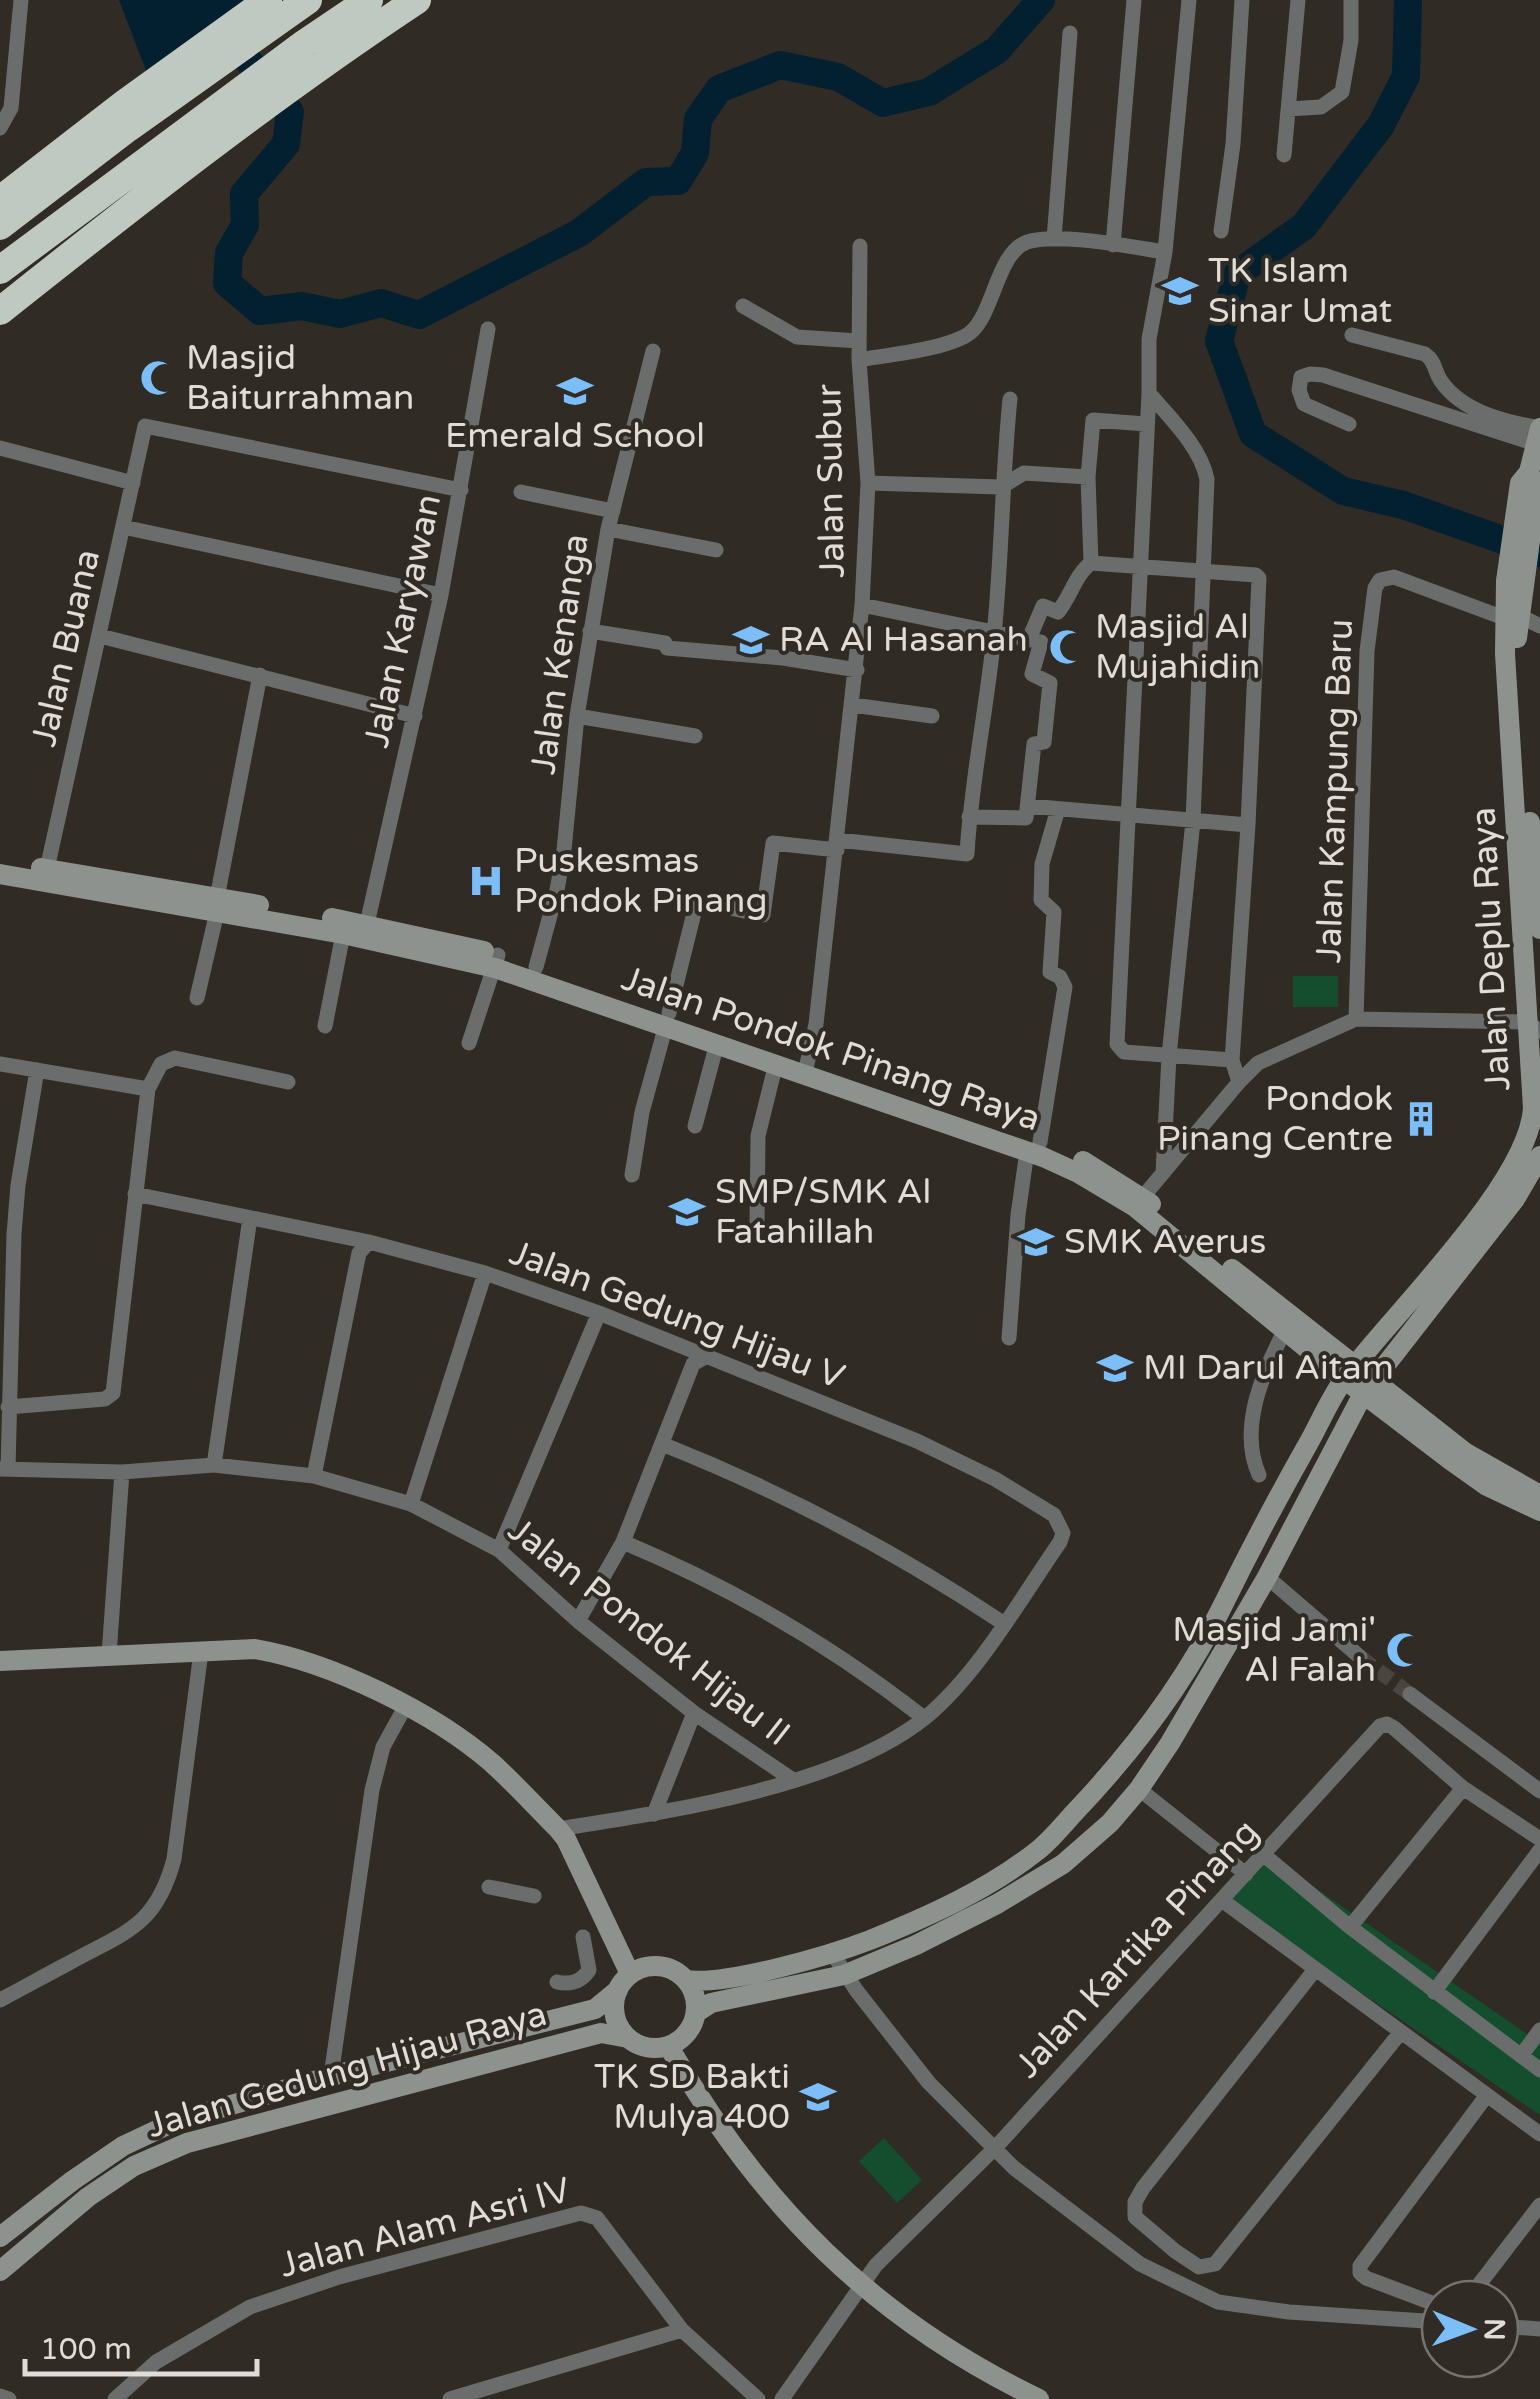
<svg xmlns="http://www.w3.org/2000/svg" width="1540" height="2399" font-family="'Varela Round',sans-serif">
	<rect width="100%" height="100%" fill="#302b24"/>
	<path fill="#154e2f" d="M1293 976H1338V1007H1293Z
		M1269 1856 1540 2043V2115L1227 1901Z
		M884 2138 922 2180 897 2203 859 2161Z"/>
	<path fill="#032030" d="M119 0H252L147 73Z"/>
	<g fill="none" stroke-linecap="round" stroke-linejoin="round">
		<path stroke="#032030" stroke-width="28" d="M199 0 290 112 286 144 244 194 245 225 229 253 227 283 260 311 302 306 340 314 381 303 419 315 579 233 646 182 678 181 695 153 698 119 719 89 780 65 838 77 883 103 929 92 997 50 1041 0
			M1408 0 1406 76 1381 125 1304 226 1237 274 1219 341 1253 434 1343 491 1403 505 1540 553"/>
		<path stroke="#4a463f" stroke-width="15" stroke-dasharray="15 8" stroke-linecap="butt" d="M1360 1657 1410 1694"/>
		<path stroke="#6a6d6b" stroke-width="15" d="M1189 0 1165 252 1149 339V393L1117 1044 1124 1052 1232 1060 1239 1082
			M1288 109 1321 107 1342 92 1351 40V0
			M0 128 11 108 21 0
			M1284 155 1298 0
			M1221 231 1233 144 1242 0
			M1054 239 1070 33
			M1113 245 1134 0
			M743 306 797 337 859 341
			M1352 335 1425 354C1436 362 1434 371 1441 381 1462 412 1506 422 1540 428
			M859 360C886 355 951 349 971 332 994 312 997 253 1027 242 1057 232 1132 247 1165 252
			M1149 393C1170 418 1200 446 1207 479L1193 821 1169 1056 1163 1173
			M1349 424 1304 404 1299 390 1301 377 1310 374 1323 375 1536 444
			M0 448 133 483
			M1088 477 1093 420 1146 424
			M868 483 1001 487 1024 473 1088 477 1091 563
			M521 492 613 511
			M123 527 441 595
			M608 529 716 550
			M1091 563 1256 575 1259 578 1248 825 1232 1060
			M862 605 1041 642 1032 674 1050 683 1044 742 1034 744 1026 818 969 817
			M1518 615 1540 626
			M590 631 665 643 667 648 783 658 857 670
			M100 636 415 716
			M1029 639 1043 606 1058 612C1071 596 1075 575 1091 563
			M853 705 932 716
			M577 716 695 736
			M1028 806 1248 825
			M838 840 967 854C971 781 987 708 994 635 1002 556 1002 477 1010 399
			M45 878 145 426 461 490
			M217 898 260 675
			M367 924 441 595 488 329
			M536 967 557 890 564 850 577 716 608 529 653 351
			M197 998 217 912
			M669 1013 697 901 763 915 773 843 837 850
			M1356 1019 1367 651 1375 588 1380 580 1394 577 1504 618
			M325 1026 343 934
			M469 1043 498 955
			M0 1064 148 1089 161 1064 175 1058 288 1082
			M805 1073 816 1024 862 605 868 483 859 360 860 246
			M695 1126 717 1043
			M1040 1142 1065 987 1060 977 1050 972 1054 912 1041 900 1042 864 1058 809
			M632 1175 642 1112 666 1025
			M135 1194 369 1242 485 1273 599 1313 917 1441 995 1479 1054 1515 1063 1533 1060 1542C1021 1598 979 1673 926 1717 840 1787 666 1812 558 1829
			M1137 1204 1239 1082 1258 1063 1356 1019 1527 1022 1540 1031
			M757 1224 758 1136 776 1063
			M1009 1338 1018 1215 1027 1151
			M8 1407 105 1399 113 1393 148 1089
			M662 1444C783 1492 895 1551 1003 1623
			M214 1465 250 1218
			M0 1469 122 1472 214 1465 314 1476 411 1504 499 1550 578 1621 694 1713 793 1780
			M8 1469 14 1234 18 1185 37 1070
			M1259 1475C1238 1428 1263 1372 1285 1330
			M314 1476 359 1253 369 1242
			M411 1504 485 1273
			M623 1542C733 1588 831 1645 924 1718
			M499 1550 599 1313
			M1267 1577 1360 1657
			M578 1621 623 1542 693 1364 708 1355
			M109 1655 122 1472
			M1410 1694 1540 1791
			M1139 1789 1246 1874
			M654 1814 694 1713
			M1264 1855 1350 1927 1540 2070
			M489 1887 534 1896
			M1223 1901 1540 2134
			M1350 1927 1463 1788
			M833 1954 856 1990 929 2083 1014 2168 1140 2264 1218 2302 1289 2312 1440 2322
			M1314 1971 1143 2188 1135 2202V2217L1175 2251 1199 2267 1215 2264 1400 2033
			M557 1982C571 1985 581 1982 589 1970L583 1937
			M1434 1992 1540 1850
			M0 2000C23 1988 46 1975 69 1963 125 1932 156 1927 174 1859L201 1652
			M1521 2056 1540 2030
			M331 2076 372 1790 383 1747 405 1707
			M1468 2299 1540 2205
			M1440 2306 1366 2278 1360 2273V2266L1487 2095
			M1500 2326 1540 2329
			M0 2396 9 2399
			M115 2399 156 2362 250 2307 339 2277 581 2213 597 2218 682 2330 758 2399
			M450 2399 682 2330
			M782 2399 876 2265 995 2148 1380 1726 1387 1724 1394 1728 1463 1788 1540 1839"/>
		<path stroke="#8d928e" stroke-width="20" d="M1517 638 1537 489 1529 472
			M1530 822 1540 929
			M41 868 259 905
			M0 874 343 934 495 968 1043 1157 1078 1173 1135 1207 1344 1379 1449 1459 1487 1486 1540 1511
			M332 918 484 951
			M1083 1161 1151 1204
			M1232 1269 1466 1453 1540 1495
			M0 1661 255 1649C331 1662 433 1712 492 1763 515 1784 536 1807 558 1829L566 1839 630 1974
			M614 2007a41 41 0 1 1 82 0a41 41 0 1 1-82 0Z
			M686 1980C726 1986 831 1955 870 1940 927 1917 988 1890 1037 1851 1050 1841 1062 1826 1074 1813 1132 1752 1186 1681 1223 1605 1250 1550 1278 1497 1308 1444 1320 1423 1330 1398 1345 1378 1392 1315 1529 1183 1533 1108L1505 654 1506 581 1520 483 1529 472 1540 428
			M697 2012 711 2003 844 1975 916 1945 997 1904 1063 1864 1110 1823 1139 1789 1170 1743 1267 1577 1363 1394 1515 1199 1540 1156
			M669 2047C760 2205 873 2319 1039 2399
			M0 2237 72 2181 123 2146 176 2121 331 2076 595 2009 618 1990
			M0 2271 88 2197 134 2166 187 2143 601 2033 628 2038"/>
		<path stroke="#c0c9c1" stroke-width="28" d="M0 200 125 103 268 0
			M0 226 128 128 308 0
			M0 270 305 43 369 0
			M0 311C136 203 272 96 417 0"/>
	</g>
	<defs>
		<symbol id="school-bare" viewBox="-9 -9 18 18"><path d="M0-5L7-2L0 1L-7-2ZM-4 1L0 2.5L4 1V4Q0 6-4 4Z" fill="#7cbef9" stroke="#302b24" stroke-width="2.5" paint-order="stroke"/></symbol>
		<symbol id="mosque-bare" viewBox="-9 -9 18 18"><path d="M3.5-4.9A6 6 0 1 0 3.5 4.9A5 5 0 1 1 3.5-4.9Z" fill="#7cbef9" stroke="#302b24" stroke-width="2.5" paint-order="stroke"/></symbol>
		<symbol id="hospital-bare" viewBox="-9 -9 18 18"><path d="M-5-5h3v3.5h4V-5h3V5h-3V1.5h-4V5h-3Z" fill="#7cbef9" stroke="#302b24" stroke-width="2.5" paint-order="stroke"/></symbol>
		<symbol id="building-bare" viewBox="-9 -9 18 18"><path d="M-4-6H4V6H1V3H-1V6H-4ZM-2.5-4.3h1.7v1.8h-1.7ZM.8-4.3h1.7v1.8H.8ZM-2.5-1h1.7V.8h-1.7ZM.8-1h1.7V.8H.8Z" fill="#7cbef9" stroke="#302b24" stroke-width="2.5" paint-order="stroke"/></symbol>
	</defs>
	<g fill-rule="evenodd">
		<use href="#school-bare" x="1155" y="266" width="50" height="50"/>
		<use href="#mosque-bare" x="133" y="353" width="50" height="50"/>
		<use href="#school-bare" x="550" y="366" width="50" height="50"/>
		<use href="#school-bare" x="726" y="615" width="50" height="50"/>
		<use href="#mosque-bare" x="1042" y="622" width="50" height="50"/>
		<use href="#hospital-bare" x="461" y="856" width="50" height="50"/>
		<use href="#building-bare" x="1396" y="1094" width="50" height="50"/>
		<use href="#school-bare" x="662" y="1187" width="50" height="50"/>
		<use href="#school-bare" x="1011" y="1217" width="50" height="50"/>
		<use href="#school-bare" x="1090" y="1343" width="50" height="50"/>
		<use href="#mosque-bare" x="1379" y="1625" width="50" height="50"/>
		<use href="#school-bare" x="793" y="2072" width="50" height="50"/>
	</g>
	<g text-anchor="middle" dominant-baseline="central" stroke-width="8" stroke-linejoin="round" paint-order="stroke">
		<g font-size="35" fill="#e0dcd8" stroke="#302b24" text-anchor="start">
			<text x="1208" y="271">TK Islam<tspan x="1208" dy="40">Sinar Umat</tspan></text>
			<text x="186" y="358">Masjid<tspan x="186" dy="40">Baiturrahman</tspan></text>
			<text x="575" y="436" text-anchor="middle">Emerald School</text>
			<text x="1095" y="627">Masjid Al<tspan x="1095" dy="40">Mujahidin</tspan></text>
			<text x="779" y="640">RA Al Hasanah</text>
			<text x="514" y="861">Puskesmas<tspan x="514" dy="40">Pondok Pinang</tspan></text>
			<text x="1393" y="1099" text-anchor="end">Pondok<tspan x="1393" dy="40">Pinang Centre</tspan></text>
			<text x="715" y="1192">SMP/SMK Al<tspan x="715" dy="40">Fatahillah</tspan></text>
			<text x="1064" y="1242">SMK Averus</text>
			<text x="1143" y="1368">MI Darul Aitam</text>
			<text x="1376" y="1630" text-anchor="end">Masjid Jami'<tspan x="1376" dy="40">Al Falah</tspan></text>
			<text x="790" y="2077" text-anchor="end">TK SD Bakti<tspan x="790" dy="40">Mulya 400</tspan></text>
		</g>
		<g font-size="35" fill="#e0dcd8" stroke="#302b24">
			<text transform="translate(831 481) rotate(-91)">Jalan Subur</text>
			<text transform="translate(403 621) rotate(-78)">Jalan Karyawan</text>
			<text transform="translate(66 648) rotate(-77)">Jalan Buana</text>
			<text transform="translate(560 654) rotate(-82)">Jalan Kenanga</text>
			<text transform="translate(1335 791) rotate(-88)">Jalan Kampung Baru</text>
			<text transform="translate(1491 949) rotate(-93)">Jalan Deplu Raya</text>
			<text transform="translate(831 1049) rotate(19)">Jalan Pondok Pinang Raya</text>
			<text transform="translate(677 1315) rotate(21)">Jalan Gedung Hijau V</text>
			<text transform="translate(649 1632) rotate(38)">Jalan Pondok Hijau II</text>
			<text transform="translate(1137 1949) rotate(-47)">Jalan Kartika Pinang</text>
			<text transform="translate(347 2070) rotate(-16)">Jalan Gedung Hijau Raya</text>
			<text transform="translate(425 2228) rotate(-15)">Jalan Alam Asri IV</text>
		</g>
	</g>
	<g transform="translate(1470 2329) rotate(91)"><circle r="48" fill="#302b24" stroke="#76726c" stroke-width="2.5"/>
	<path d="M0-8L18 38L0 25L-18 38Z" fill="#7cbef9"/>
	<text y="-15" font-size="28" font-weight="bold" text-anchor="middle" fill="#e0dcd8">N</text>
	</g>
	<path d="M25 2359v15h232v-15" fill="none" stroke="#e0dcd8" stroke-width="5"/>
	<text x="40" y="2359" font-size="30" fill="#e0dcd8" stroke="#302b24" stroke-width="8" paint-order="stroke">100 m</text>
</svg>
